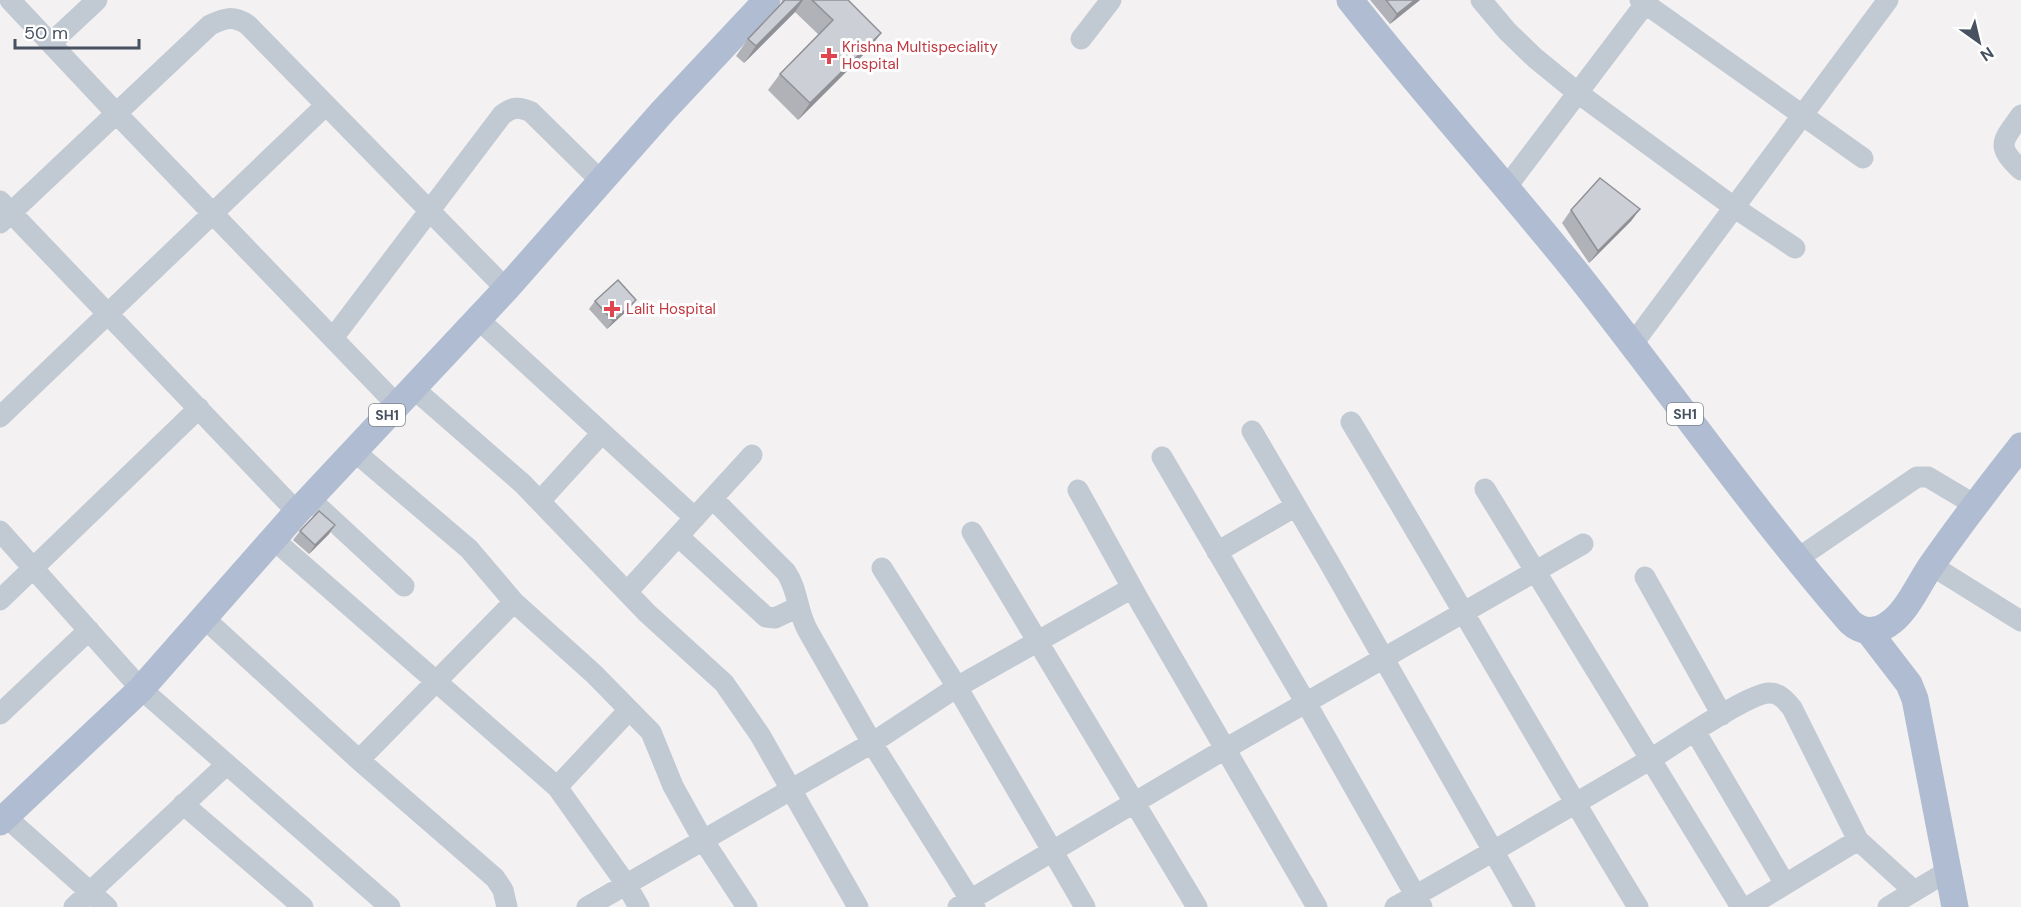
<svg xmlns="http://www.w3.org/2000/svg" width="2021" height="907" font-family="'DM Sans',sans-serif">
	<rect width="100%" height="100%" fill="#f3f1f1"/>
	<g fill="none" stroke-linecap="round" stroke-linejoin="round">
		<path stroke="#c1c9d3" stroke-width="21" d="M10 0 117 114 397 405
			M1481 0 1507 31 1535 58 1578 93 1735 208 1795 248
			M1640 0 1863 158
			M1081 39 1111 0
			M51 43 97 0
			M2021 115C2002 142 1995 145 2021 170
			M1505 189 1648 0
			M0 201 297 512
			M0 223 210 25C225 18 233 15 248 25L506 289
			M478 319 695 518
			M333 338 502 115C512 107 519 106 531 112L601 181
			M1632 345 1888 0
			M413 388 523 484 647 613 724 683 760 735 858 907
			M0 417 326 105
			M1351 422C1448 583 1540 747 1638 907
			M1252 431 1330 564 1525 907
			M354 451 469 549 514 602 594 674 651 732 673 786 703 840 747 907
			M1162 457 1313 715 1422 907
			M1485 489 1741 907
			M1078 490 1140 602 1317 907
			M310 499 404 586
			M713 499 786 572C798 589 797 612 808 631L872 743 975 907
			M540 501 602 433
			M0 531 141 689 390 907
			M972 532 1197 907
			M678 536 766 617 775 618 798 607
			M273 539 557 787 626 884 639 907
			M1217 552 1296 506
			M1797 559 1917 477H1928L1975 505
			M1931 565 2021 621
			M882 568 957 687 1085 907
			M1645 577 1722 715
			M627 592 752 455
			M0 600 199 408
			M204 618 359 760 495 878 503 890 507 907
			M0 714 89 630
			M1695 731 1785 884
			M359 760 514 602
			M557 787 629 710
			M183 804 303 907
			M6 817 107 907
			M74 907 227 764
			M587 907 872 743 957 687 1132 588
			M958 907 1225 749 1583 544
			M1395 907C1481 859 1566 809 1651 759 1672 746 1750 692 1770 693 1780 693 1786 701 1792 708L1858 840 1914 891
			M1748 907 1858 840
			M1888 907 1948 871"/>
		<path stroke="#afbcd1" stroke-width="27" d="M1350 0C1423 93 1502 180 1576 272 1668 388 1753 510 1850 622 1861 632 1874 634 1887 625 1908 612 1919 582 1933 563 1961 523 1991 484 2021 446
			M1869 632 1909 684 1915 699 1955 907
			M0 822 141 689 297 512 506 289 663 111 767 0"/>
	</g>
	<path fill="#b0b2b8" d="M782 0H848L881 33 869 49 798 120 768 90 780 74 819 35 795 12 744 63 736 56 748 39 781 4Z
		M1370 0H1420L1390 24Z
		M1640 209 1631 221 1589 263 1562 223 1571 210Z
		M636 300 630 308 607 329 589 309 595 301Z
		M300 531 329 534 309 554 293 540Z"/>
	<path fill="#909196" d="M802 0H803L795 12 744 63 756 46Z
		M1415 0H1420L1390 24 1397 14Z
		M881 33 869 49 798 120 810 103Z
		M1640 209 1631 221 1589 263 1598 251Z
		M636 300 630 308 607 329 613 321Z
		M335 525 329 534 309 554 315 545Z"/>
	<path fill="#cdcfd6" stroke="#909196" stroke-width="1.5" d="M785 0H802L756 46 748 39Z
		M812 0H848L881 33 810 103 780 74 833 20Z
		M1386 0H1415L1397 14Z
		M1600 178 1640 209 1598 251 1571 210Z
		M618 280 636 300 613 321 595 301Z
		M319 511 335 525 315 545 300 531Z"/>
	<g fill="#e0444e" stroke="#fff" stroke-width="2">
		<path d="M826 47h6v6h6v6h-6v6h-6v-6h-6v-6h6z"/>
		<path d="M609 300h6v6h6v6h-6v6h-6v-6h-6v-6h6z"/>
	</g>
	<g text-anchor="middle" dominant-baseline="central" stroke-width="6" stroke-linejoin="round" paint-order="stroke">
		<g fill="#fff" stroke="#7e8590" stroke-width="1.5">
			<rect x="1667" y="403" width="36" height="22" rx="4.5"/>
			<rect x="369" y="404" width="36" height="22" rx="4.5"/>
		</g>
		<g font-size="14" font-weight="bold" fill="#475160">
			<text x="1685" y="414">SH1</text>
			<text x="387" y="415">SH1</text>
		</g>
		<g font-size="15" fill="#be3a42" stroke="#fff" text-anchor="start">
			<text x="842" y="47">Krishna Multispeciality<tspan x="842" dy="17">Hospital</tspan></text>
			<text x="626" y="309">Lalit Hospital</text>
		</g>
	</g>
	<g transform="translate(1979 42) rotate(146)" stroke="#ffffff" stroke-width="4.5" paint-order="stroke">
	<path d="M0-4.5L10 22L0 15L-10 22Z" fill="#475160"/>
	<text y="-9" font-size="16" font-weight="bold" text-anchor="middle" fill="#475160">N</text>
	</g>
	<path d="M15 39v9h124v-9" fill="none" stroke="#475160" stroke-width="3"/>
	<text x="24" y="39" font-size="18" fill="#475160" stroke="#ffffff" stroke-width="4.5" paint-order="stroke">50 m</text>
</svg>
